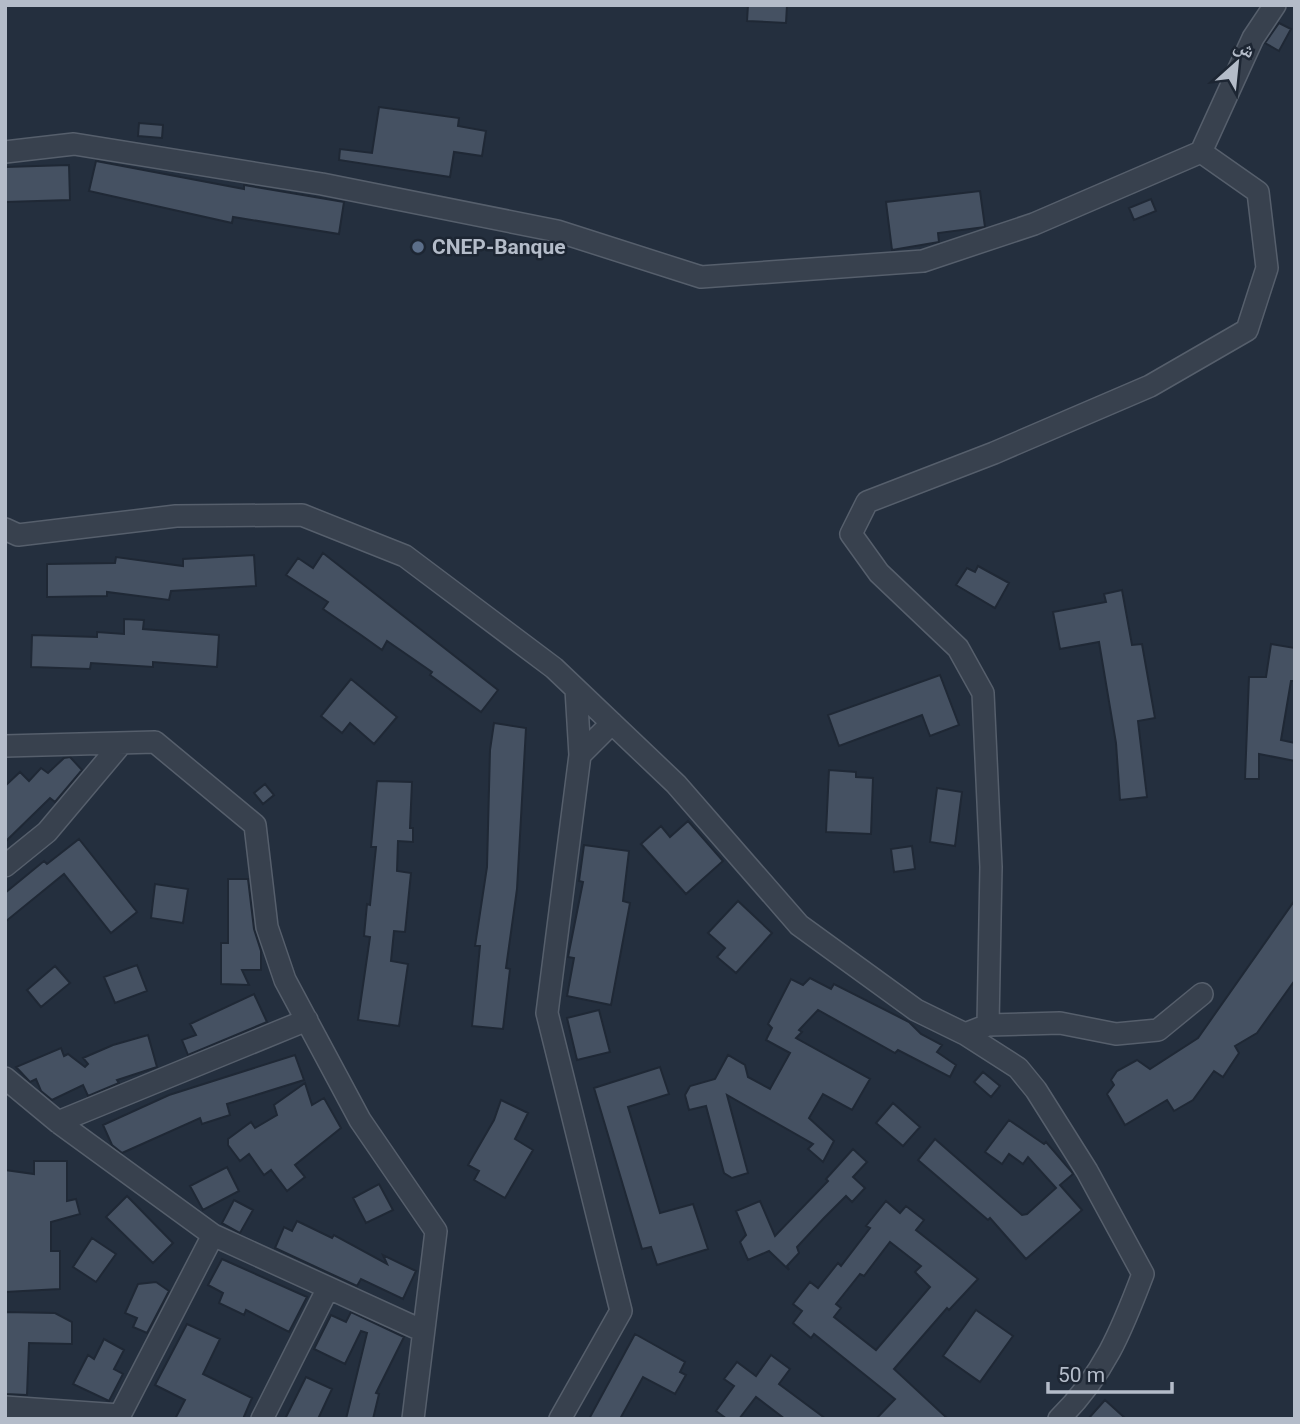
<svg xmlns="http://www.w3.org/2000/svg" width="1300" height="1424" font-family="Roboto,'Noto Naskh Arabic',sans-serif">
	<rect width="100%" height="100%" fill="#242f3e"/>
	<path fill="#455162" stroke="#1f2835" stroke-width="2" fill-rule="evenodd" d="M748 5H787L786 23 747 21Z
		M1279 23 1291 29 1279 51 1265 43Z
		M379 107 459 118 458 126 486 131 482 156 454 152 450 177 339 160 340 149 372 153Z
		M139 123 163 125 162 138 138 136Z
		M96 161 244 189V185L344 202 339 234 233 217 232 223 89 191Z
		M69 165 70 200 5 202V167Z
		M980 191 985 227 938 233 939 242 892 250 886 202Z
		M1151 199 1156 211 1134 220 1129 208Z
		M323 553 498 690 481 712 430 675 432 672 387 641 382 650 361 635 323 609 328 602 286 575 298 558 313 568Z
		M254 555 256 586 171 591 169 600 107 592V596L47 597V564L115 563 116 557 183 566V559Z
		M978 566 1009 583 995 608 956 585 967 568 975 572Z
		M1122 590 1132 645 1142 644 1155 718 1138 721 1147 797 1120 800 1116 743 1099 642 1060 649 1053 612 1106 602 1104 594Z
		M124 619 144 620 143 629 219 635 217 667 153 662V667L91 663 90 669 31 667 32 635 97 637V632L124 634Z
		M1271 644 1295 648V681H1291L1281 740 1295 743V761L1259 754V779H1245L1249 677H1266Z
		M940 675 959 725 930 736 922 715 839 746 828 715Z
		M351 679 397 717 374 744 350 723 342 733 321 716Z
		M494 723 526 728 517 889 506 968 510 969 503 1029 472 1026 480 946H475L487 867 490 750Z
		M70 757 82 770 55 802 50 798 5 842V786L20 772 29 781 41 768 48 773 64 758Z
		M829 770 856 772V777L873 778 871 834 826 832Z
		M377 781 412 782 410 828H413V842L398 841 397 871 411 873 405 932 394 931 391 961 408 964 399 1026 358 1020 370 937 364 936 367 904 370 905 376 847H371Z
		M265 784 274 795 263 804 254 793Z
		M937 788 962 792 955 846 930 842Z
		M688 821 723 861 686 894 641 844 661 826 670 837Z
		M79 839 137 912 111 933 64 874 5 922V893L44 861 47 864Z
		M584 845 629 851 623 901 630 903 611 1005 567 996 574 958 568 957 583 882 579 881Z
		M912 846 915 869 894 872 891 849Z
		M228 879H248L254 929 261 951V970H242L249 985 221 984V943H228Z
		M155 884 188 889 183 923 151 918Z
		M1295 900V980L1257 1033 1235 1046 1239 1053 1223 1077 1214 1071 1193 1100 1174 1111 1167 1100 1125 1125 1107 1094 1114 1085 1111 1080 1117 1071 1137 1060 1150 1069 1198 1038Z
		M738 901 772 933 736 973 717 957 725 948 708 933Z
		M137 965 147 991 115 1003 104 977Z
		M55 966 70 983 41 1007 27 990Z
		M810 978 831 989 834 984 909 1022 921 1034 942 1045 937 1052 956 1065 950 1077 898 1050 895 1053 818 1010 799 1030 802 1032 796 1038 870 1079 852 1110 823 1094 809 1118 834 1141 823 1162 808 1149 813 1144 727 1095 748 1173 732 1178 724 1173 706 1106 689 1110 685 1095 690 1086 715 1079 728 1055 745 1065 748 1077 770 1089 790 1053 766 1040 772 1028 768 1024 791 979 803 985Z
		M254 994 267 1022 188 1055 182 1040 196 1035 190 1024Z
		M599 1010 610 1052 577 1060 567 1018Z
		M148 1035 157 1067 117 1080 119 1083 88 1096 83 1085 52 1100 41 1091 36 1079 30 1082 16 1067 61 1048 64 1056 68 1054 85 1067 88 1064 83 1058 113 1045Z
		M295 1055 304 1080 227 1104 230 1115 202 1124 200 1118 122 1153 112 1145 103 1125 169 1095Z
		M660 1067 669 1094 628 1107 660 1213 693 1204 708 1249 657 1265 651 1247 642 1249 594 1088Z
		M983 1072 1000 1086 991 1097 974 1082Z
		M305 1083 312 1105 324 1098 341 1128 295 1165 305 1177 287 1191 271 1170 264 1175 249 1154 240 1161 228 1145V1139L251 1122 255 1128 277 1115 274 1105Z
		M501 1100 528 1113 515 1139 533 1150 505 1198 474 1180 479 1171 468 1165 494 1120Z
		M893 1103 920 1127 903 1146 876 1123Z
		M1009 1120 1044 1144 1046 1142 1071 1171 1073 1174 1060 1185 1082 1210 1026 1259 990 1218 988 1220 918 1160 935 1139 1022 1215 1027 1214 1056 1188 1028 1157 1023 1164 1009 1154 1002 1164 985 1152Z
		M853 1149 867 1162 853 1177 865 1188 852 1202 846 1196 824 1218 797 1247 799 1253 787 1266 789 1270 769 1251 748 1260 740 1242 746 1235 736 1211 760 1201 775 1236 828 1181 826 1179Z
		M34 1161H67V1201L76 1199 80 1214 51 1222V1251H60V1289L5 1292V1170L34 1174Z
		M227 1167 239 1191 203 1210 190 1186Z
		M379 1184 393 1210 366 1223 353 1198Z
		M127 1196 173 1243 153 1263 106 1217Z
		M234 1200 253 1210 240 1233 222 1223Z
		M886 1201 900 1213 906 1206 924 1220 916 1230 978 1279 949 1310 947 1308 894 1369 948 1419H876L895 1399 814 1334 811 1338 793 1323 802 1311 793 1304 810 1282 818 1288 838 1263 841 1266 870 1228 866 1226ZM890 1242 921 1266 915 1272 930 1287 876 1350 834 1317 841 1308 836 1304 860 1274 864 1276Z
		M297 1221 332 1238 334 1235 387 1264 383 1255 416 1271 403 1299 361 1279 357 1286 275 1248 284 1227 292 1231Z
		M92 1238 116 1254 96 1282 73 1267Z
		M222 1259 307 1297 289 1332 246 1310 244 1315 219 1303 223 1293 208 1285Z
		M156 1282 169 1291 147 1333 133 1327 137 1318 125 1313 138 1284Z
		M976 1310 1013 1336 980 1382 943 1356Z
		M5 1312 55 1313 72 1322V1344L29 1343 27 1395 5 1394Z
		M351 1312 404 1337 376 1393 379 1394 373 1419H346L367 1333 361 1331 345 1364 314 1349 331 1315 346 1322Z
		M187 1324 220 1339 203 1374 252 1398 243 1419H175L185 1400 155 1385Z
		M635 1334 685 1362 680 1372 686 1375 675 1394 643 1377 620 1419H589Z
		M104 1339 124 1350 114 1369 123 1374 109 1401 73 1384 88 1355 94 1359Z
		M771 1355 790 1369 779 1384 826 1419H785L756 1397 739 1419H727L716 1411 734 1386 724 1379 737 1362 756 1376Z
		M306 1377 332 1389 318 1419H285Z
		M1105 1400 1126 1419H1088Z"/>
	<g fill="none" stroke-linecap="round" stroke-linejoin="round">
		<defs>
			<path id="minor" d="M5 152 74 144 322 184 557 231 701 277 923 261 1034 224 1201 152 1253 38 1275 5
				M5 529 18 535 176 516 302 515 405 556 554 668 676 784 799 925 916 1010 965 1034 988 1025 1060 1023 1116 1034 1158 1030 1202 994
				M576 689 580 755 612 723
				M5 746 155 742 255 825 267 927 285 980 360 1120 436 1231 413 1419
				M5 866 47 832 121 744
				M988 1025 991 867 983 693 958 648 879 573 851 534 867 502 994 453 1150 386 1247 330 1267 268 1258 192 1201 152
				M965 1034 1018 1068 1036 1090 1087 1171 1143 1274C1121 1332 1104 1374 1059 1419
				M5 1078 58 1122 213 1235 120 1415 5 1407
				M58 1122 307 1020
				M213 1235 423 1331
				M262 1419 328 1288
				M560 1419 621 1311 547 1013 580 755"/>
		</defs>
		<use href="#minor" stroke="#565f6c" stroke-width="24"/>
		<use href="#minor" stroke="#38414e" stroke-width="21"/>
	</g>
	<circle fill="#5c6f8a" stroke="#1d2633" stroke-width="2.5" cx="418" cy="247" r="7"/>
	<g text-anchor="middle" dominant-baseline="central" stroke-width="5" stroke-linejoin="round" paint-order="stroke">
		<g font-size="21" font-weight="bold" fill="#b4bcc9" stroke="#1d2633" text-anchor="start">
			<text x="432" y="247">CNEP-Banque</text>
		</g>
	</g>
	<rect width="1300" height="1424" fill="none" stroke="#b4bcc9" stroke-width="14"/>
	<g transform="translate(1237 63) rotate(27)" stroke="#1d2633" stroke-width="5" paint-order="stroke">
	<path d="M0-5L12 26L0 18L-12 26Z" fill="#b4bcc9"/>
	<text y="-10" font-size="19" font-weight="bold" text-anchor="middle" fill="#b4bcc9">ش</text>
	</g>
	<path d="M1048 1382v10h124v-10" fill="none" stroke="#b4bcc9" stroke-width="3.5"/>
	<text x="1058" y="1382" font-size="21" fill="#b4bcc9" stroke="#1d2633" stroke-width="5" paint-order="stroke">50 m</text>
</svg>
